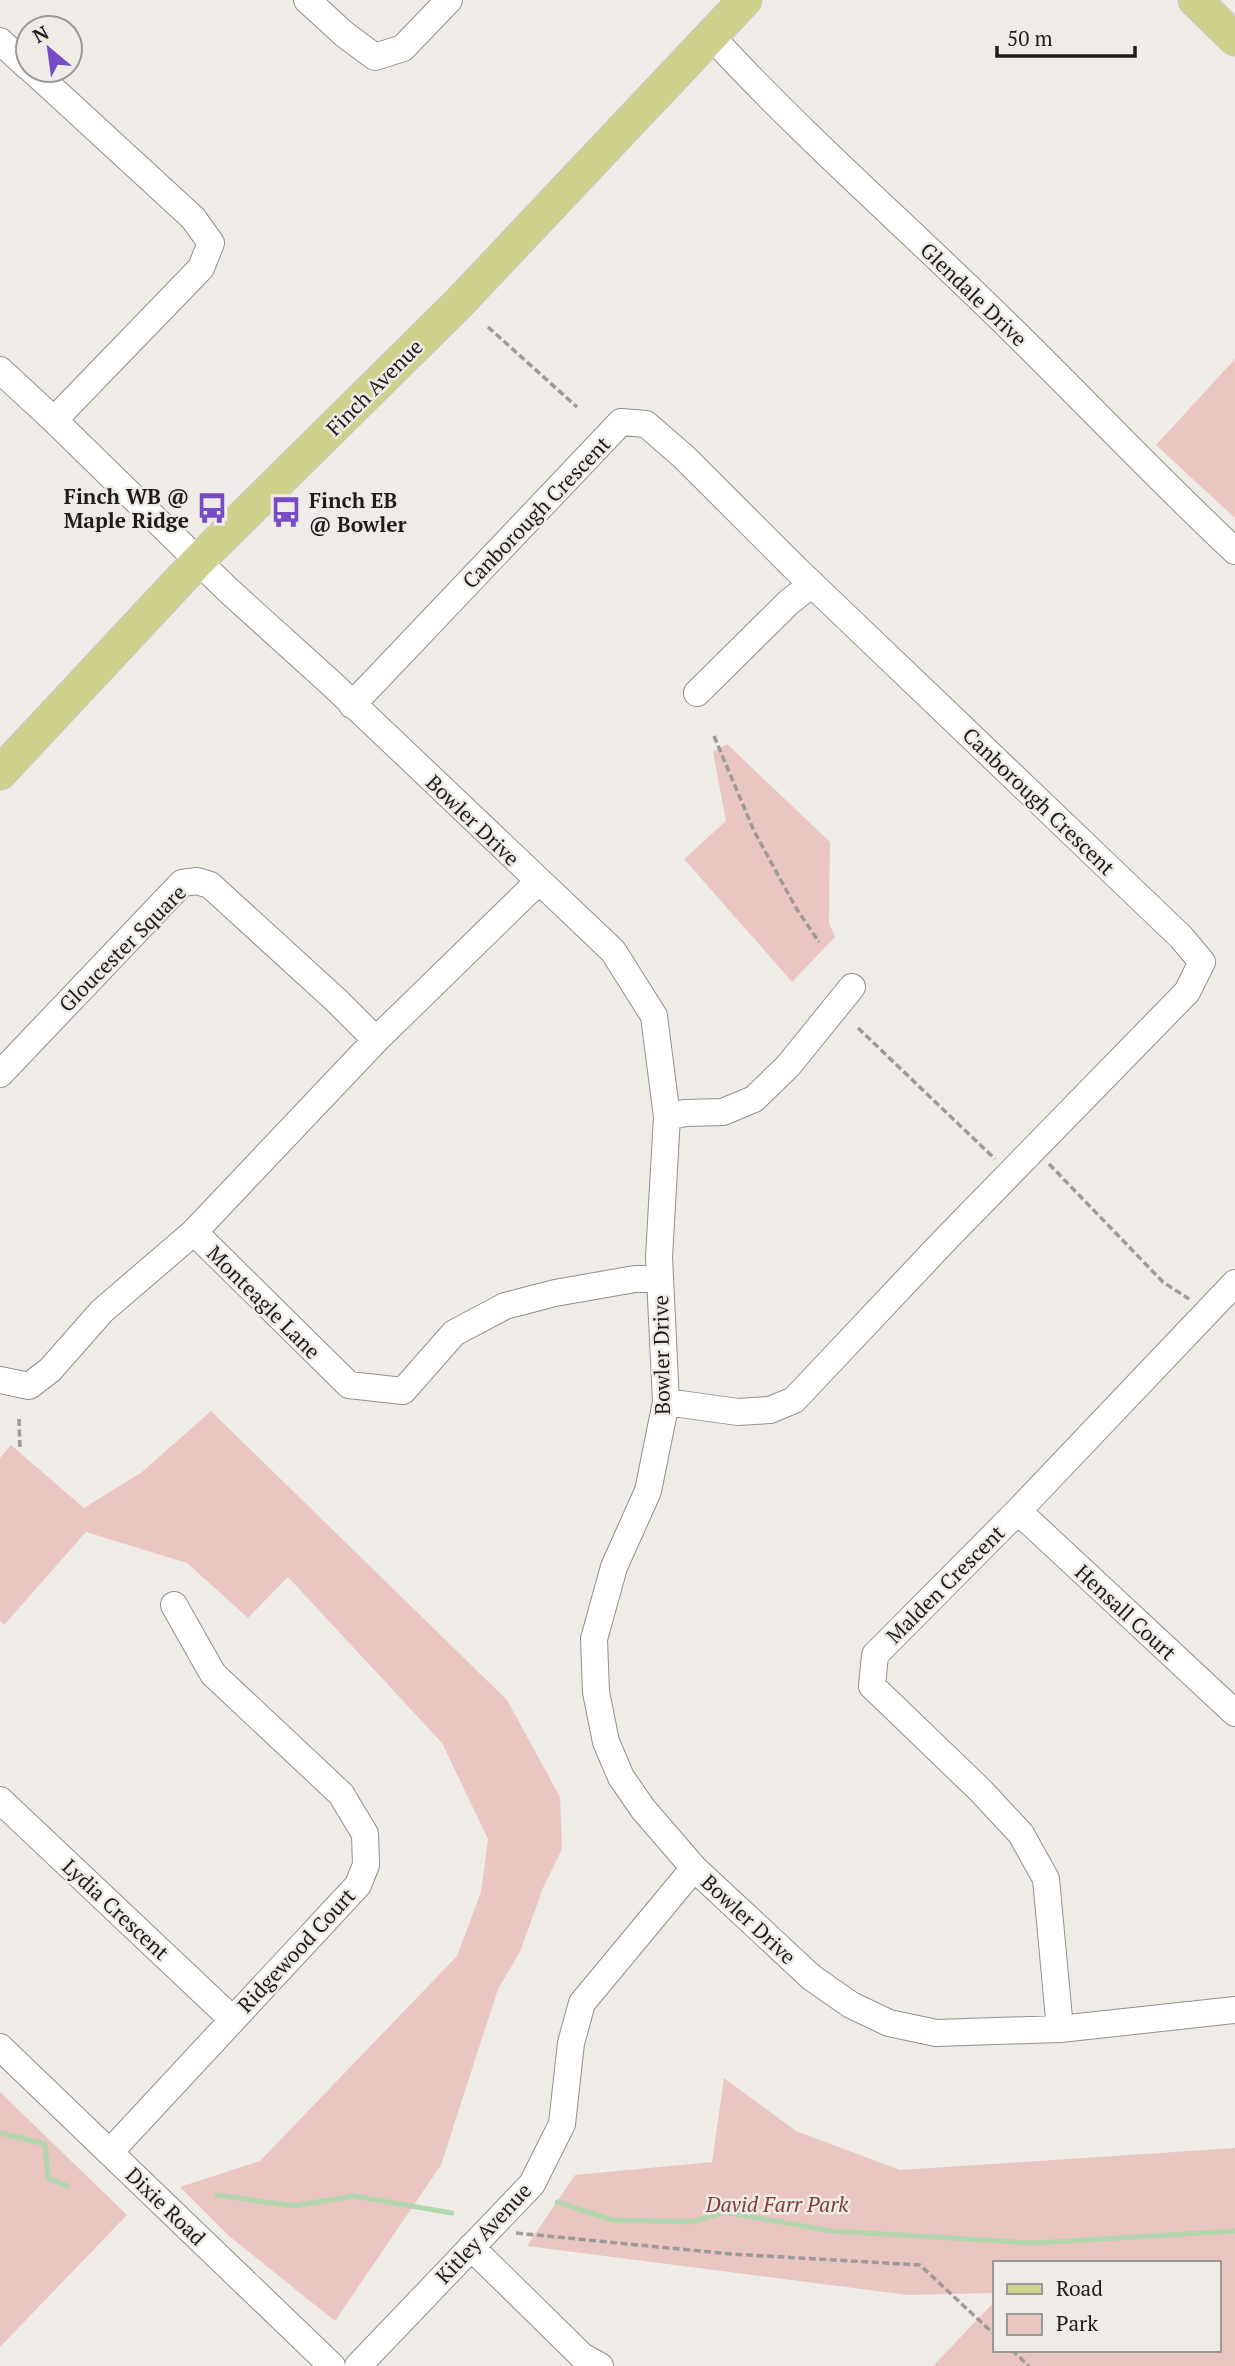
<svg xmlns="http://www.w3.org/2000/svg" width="1235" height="2366" font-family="'PT Serif',serif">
	<rect width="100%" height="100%" fill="#efece8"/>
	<path fill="#eac6c3" d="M1235 359V518L1156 445Z
		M727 744 830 842 829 923 835 937 792 982 684 859 726 821 713 752Z
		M211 1411 507 1700 560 1797 562 1849 543 1888 520 1952 498 1989 441 2165 335 2321 229 2236 180 2187 260 2161 457 1956 481 1892 488 1839 442 1743 288 1577 248 1618 187 1563 86 1532 4 1625 0 1621V1458L11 1445 84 1508 142 1472Z
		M724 2078 796 2131 900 2170 1235 2148V2366H933L995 2301V2350H1219V2263H995V2293L908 2295 527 2246 575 2175 712 2162Z
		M0 2092 127 2215 0 2347Z"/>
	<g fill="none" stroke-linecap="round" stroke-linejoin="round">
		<path stroke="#b3d6ad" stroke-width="5" d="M0 2133 45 2144 48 2178 67 2186
			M217 2195 293 2206 353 2196 452 2213
			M557 2202 613 2220 692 2222 724 2212 832 2231 1034 2243 1235 2231"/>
		<defs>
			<path id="minor" d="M307 0 344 34 375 57 403 48 449 0
				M712 37C803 136 905 225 1001 319 1080 396 1155 476 1235 551
				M0 41 28 67
				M32 70 193 218 211 243 201 268 54 420
				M0 370 54 420 228 590 333 685 613 951 654 1016 667 1117 659 1257 666 1402 648 1491 614 1567 594 1639 596 1692 606 1742 621 1777 643 1809 694 1868 811 1977 851 2005 889 2023 936 2033 1060 2029 1235 2010
				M697 693 789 602 812 584
				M352 705 621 422 646 424 684 457 794 567 1181 937 1202 962 1187 992 944 1241 794 1400 770 1410 738 1412 666 1402
				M0 1074 182 883 197 881 210 885 337 1001 376 1040
				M667 1117 685 1113 723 1112 754 1099 788 1066 852 987
				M194 1232 349 1385 403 1391 454 1333 505 1306 555 1293 635 1279H659
				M0 1380 29 1386 50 1370 102 1311 194 1232 376 1040 539 881
				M1018 1511 1235 1713
				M0 1800 232 2019
				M1060 2029 1046 1879 1021 1834 980 1790 872 1686 875 1655 1018 1511 1235 1283
				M0 2047 332 2366
				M110 2152 358 1885 366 1865 365 1834 341 1794 213 1674 174 1605
				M471 2247 582 2356 600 2366
				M358 2366 532 2184 562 2124 571 2043 582 2003 694 1868"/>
			<path id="major" d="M1195 0 1235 39
				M0 773 198 561 458 304 745 0"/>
		</defs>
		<use href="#minor" stroke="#92908c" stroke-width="28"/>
		<use href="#major" stroke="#c9c9c8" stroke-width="35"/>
		<path stroke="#9d9a97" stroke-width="3.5" stroke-dasharray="7 3.5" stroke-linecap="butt" d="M488 327 577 407
			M714 736 754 831 796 908 819 942
			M858 1028 995 1159
			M1049 1164 1163 1282 1189 1299
			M19 1419 20 1449
			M516 2233 731 2254 920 2265 995 2335
			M1012 2350 1029 2366"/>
		<use href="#minor" stroke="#fff" stroke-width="26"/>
		<use href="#major" stroke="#ced28c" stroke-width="33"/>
	</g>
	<defs>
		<symbol id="bus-bare" viewBox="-9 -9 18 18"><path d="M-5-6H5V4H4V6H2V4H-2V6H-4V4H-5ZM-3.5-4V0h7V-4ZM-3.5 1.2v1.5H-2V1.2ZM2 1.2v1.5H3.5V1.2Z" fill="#774bc4" stroke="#efece8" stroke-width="2.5" paint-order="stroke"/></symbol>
	</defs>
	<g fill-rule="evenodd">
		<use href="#bus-bare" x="190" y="486" width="44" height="44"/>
		<use href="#bus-bare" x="264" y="490" width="44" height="44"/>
	</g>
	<g text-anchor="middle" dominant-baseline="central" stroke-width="5" stroke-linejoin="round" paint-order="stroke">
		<g font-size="21" fill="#1e1d1b" stroke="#efece8">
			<text transform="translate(974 294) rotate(44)">Glendale Drive</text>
			<text transform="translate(374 387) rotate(-45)">Finch Avenue</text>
			<text transform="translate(536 512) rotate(-46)">Canborough Crescent</text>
			<text transform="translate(1039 801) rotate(44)">Canborough Crescent</text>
			<text transform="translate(473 820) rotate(44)">Bowler Drive</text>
			<text transform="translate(122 948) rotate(-45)">Gloucester Square</text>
			<text transform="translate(264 1302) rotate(45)">Monteagle Lane</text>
			<text transform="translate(661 1355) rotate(-91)">Bowler Drive</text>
			<text transform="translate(945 1584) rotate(-45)">Malden Crescent</text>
			<text transform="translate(1126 1612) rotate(43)">Hensall Court</text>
			<text transform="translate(116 1909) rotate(43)">Lydia Crescent</text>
			<text transform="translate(749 1919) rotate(43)">Bowler Drive</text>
			<text transform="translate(296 1950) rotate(-47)">Ridgewood Court</text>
			<text transform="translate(166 2206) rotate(44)">Dixie Road</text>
			<text transform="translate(483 2233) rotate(-47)">Kitley Avenue</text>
		</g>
		<g font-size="21" font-weight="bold" fill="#1e1d1b" stroke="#efece8" text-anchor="end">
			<text x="189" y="496">Finch WB @<tspan x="189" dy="24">Maple Ridge</tspan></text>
			<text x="309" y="500" text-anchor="start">Finch EB<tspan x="309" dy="24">@ Bowler</tspan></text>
		</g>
		<g font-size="21" font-style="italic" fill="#833d3a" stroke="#efece8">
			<text x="777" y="2204">David Farr Park</text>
		</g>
	</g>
	<rect x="993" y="2261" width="228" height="91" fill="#efece8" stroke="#9b9996" stroke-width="2"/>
	<rect x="1007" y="2284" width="35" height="10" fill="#ced28c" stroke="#9b9996" stroke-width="2"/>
	<text x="1056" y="2296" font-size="21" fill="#1e1d1b">Road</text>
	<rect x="1007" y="2314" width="35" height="21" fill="#eac6c3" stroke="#9b9996" stroke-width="2"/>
	<text x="1056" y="2331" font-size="21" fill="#1e1d1b">Park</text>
	<g transform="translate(49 49) rotate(331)"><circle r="33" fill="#efece8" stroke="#9b9996" stroke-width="2"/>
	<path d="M0-5L12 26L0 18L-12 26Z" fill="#774bc4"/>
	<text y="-10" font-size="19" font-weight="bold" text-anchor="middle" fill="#1e1d1b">N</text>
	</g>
	<path d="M997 46v10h138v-10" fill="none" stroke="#1e1d1b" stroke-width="3.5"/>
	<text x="1007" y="46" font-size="21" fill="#1e1d1b" stroke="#efece8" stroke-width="5" paint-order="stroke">50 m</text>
</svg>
